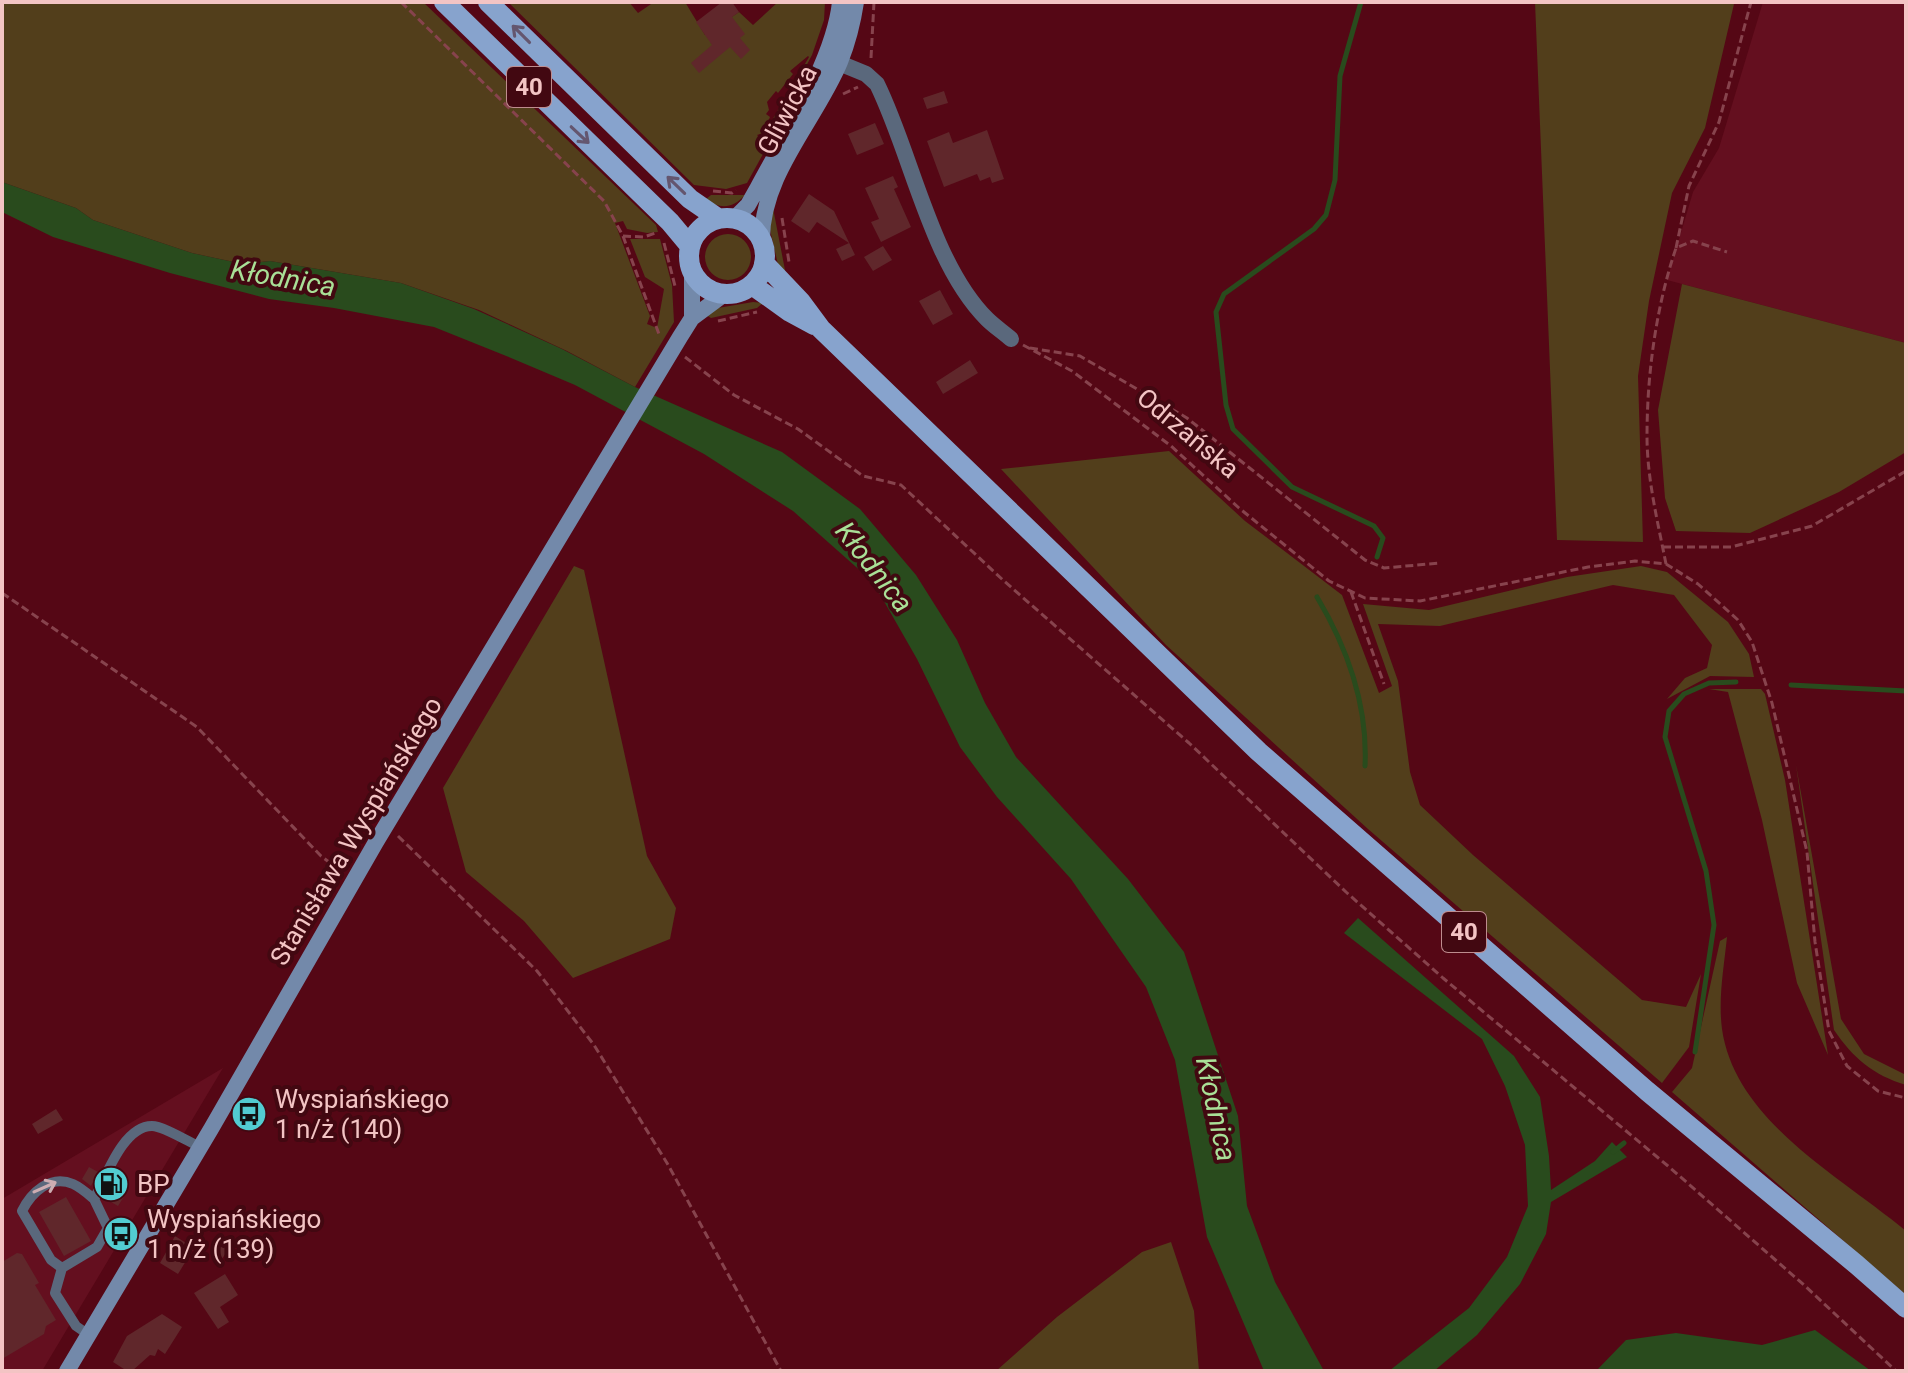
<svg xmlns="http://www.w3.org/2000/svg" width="1908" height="1373" font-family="Roboto,sans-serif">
	<rect width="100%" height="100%" fill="#550715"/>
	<path fill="#640f1f" d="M1763 2H1906V343L1667 280 1693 192 1719 148Z
		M223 1068 42 1371H2V1199Z"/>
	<path fill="#523e1b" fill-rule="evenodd" d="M2 2H423L656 225 658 232 647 233 627 229 623 221 615 223 650 316 647 324 657 328 664 289 645 277 630 239H660L672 285 674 322 635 387 567 351 479 310 401 283 270 261 243 264 192 253 93 220 76 208 2 182Z
		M508 2H629L638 13 654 2H685L705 35 739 12 753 25 778 2H825L824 20 812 55 780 115 774 134 747 183 726 189 694 185ZM808 56 809 57 761 139 757 135 763 133 770 117 766 114 769 110 767 102 776 91 778 93 793 74 790 71Z
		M1535 2 1734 4 1705 128 1672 193 1649 301 1638 376 1643 542 1557 540Z
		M711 195H745C732 209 721 209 705 200Z
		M773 208 785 270V272L779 269 768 221Z
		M705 257a23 23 0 1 1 46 0a23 23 0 1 1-46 0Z
		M1682 284 1906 343V452L1839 492 1750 533 1676 531 1665 498 1658 410Z
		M753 302 763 303 757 308 711 318 706 315 712 309Z
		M1169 451 1245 521 1342 595 1379 693 1392 686 1363 604 1429 610 1567 577 1641 566 1667 572 1728 622 1749 654 1754 677 1710 676 1667 699 1685 678 1707 668 1712 645 1674 595 1613 585 1440 626 1378 624 1398 681 1410 772 1420 805 1473 855 1642 1000 1686 1007 1701 974 1689 1047 1662 1083 1368 829 1166 645 1001 469Z
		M574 566 584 570 647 856 676 908 670 939 573 978 524 921 466 872 443 788Z
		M1709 689H1761L1765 694 1785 780 1828 1055 1797 983 1762 820 1728 692Z
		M1796 765 1841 1019 1864 1054 1906 1075V1085C1873 1075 1853 1058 1834 1030Z
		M1727 937C1724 967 1718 998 1722 1029 1735 1121 1840 1176 1906 1231V1295L1672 1092 1692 1068 1720 941Z
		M1171 1242 1194 1311 1199 1371H996L1057 1317 1142 1252Z"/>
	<path fill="#294b1d" d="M2 182 76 208 93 220 192 253 243 264 270 261 401 283 474 309 562 349 635 387 782 452 860 509 916 575 957 640 985 703 1016 757 1128 879 1184 952 1238 1116 1247 1206 1275 1282 1324 1371H1264L1207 1237 1175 1060 1146 987 1071 879 997 797 960 747 917 659 873 582 793 511 704 454 575 385 511 358 434 327 334 308 269 299 170 273 53 237 2 212Z
		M1358 918 1514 1056 1540 1097 1549 1156 1551 1190 1595 1161 1612 1142 1627 1157 1551 1202 1546 1234 1520 1284 1477 1335 1434 1371H1389L1469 1308 1507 1257 1528 1206 1525 1145 1505 1086 1482 1039 1344 933Z
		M1815 1330 1871 1371H1596L1626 1340 1676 1333 1762 1345Z"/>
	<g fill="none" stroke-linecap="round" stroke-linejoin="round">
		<path stroke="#294b1d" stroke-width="5" d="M1361 2 1340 76 1335 180 1326 215 1314 229 1224 294 1216 312 1226 405 1233 429 1292 487 1374 526 1383 538 1377 557
			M1317 597C1348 649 1368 705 1365 766
			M1791 685 1906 691
			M1695 1052 1714 925 1706 871 1665 737 1669 711 1684 694 1709 683 1736 682
			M1613 1152 1624 1143"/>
	</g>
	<path fill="#60272b" d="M722 2H732L739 12 732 17 745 34 740 38 750 50 741 59 730 47 699 73 691 63 712 45 696 22Z
		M944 91 948 103 927 109 923 98Z
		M875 123 884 144 857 155 848 134Z
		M987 130 1004 179 992 183 990 177 980 181 977 174 944 187 927 141 949 132 953 143Z
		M893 176 898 187 894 189 911 227 881 242 871 222 879 219 865 188Z
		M809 194 834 211 855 255 842 261 836 249 849 243 817 222 809 233 791 221Z
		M883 246 892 260 873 271 864 257Z
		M940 290 953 314 933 325 919 301Z
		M970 360 978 373 943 394 936 382Z
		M56 1109 63 1120 38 1134 32 1124Z
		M89 1167 98 1172 91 1186 82 1179Z
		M112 1180 128 1190 118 1206 104 1198Z
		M66 1197 91 1241 64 1256 39 1212Z
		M175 1236 194 1248 178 1274 160 1263Z
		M219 1238 231 1245 222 1259 211 1253Z
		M17 1253 22 1254 39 1283 35 1285 56 1320 46 1326 44 1334 2 1359V1262Z
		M225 1274 238 1295 220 1307 229 1322 218 1329 194 1293Z
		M162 1314 182 1327 165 1354 158 1349 155 1356 150 1355 132 1371H127L113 1362 127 1336Z"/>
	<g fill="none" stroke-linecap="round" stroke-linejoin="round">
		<path stroke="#87434d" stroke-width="3" stroke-dasharray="8 4" stroke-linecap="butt" d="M401 2 604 201 623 236 660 337
			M871 58 874 2
			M843 94 858 87
			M713 191 732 193 736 190
			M782 218 789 262
			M623 236 644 237 658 232
			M664 243 675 286
			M1676 248 1689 186 1719 122 1751 2
			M718 321 757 312
			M1023 345 1072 371 1171 446 1239 508 1329 581 1365 598 1420 601 1588 567 1635 561 1666 564 1698 584 1738 620 1752 642 1772 703 1807 852 1815 942 1829 1031 1847 1066 1878 1091 1906 1098
			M1030 348 1080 356 1187 418 1365 560 1384 568 1440 563
			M685 357 734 395 798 429 863 476 901 485 1004 581 1189 743 1346 892 1443 978 1668 1166 1804 1285 1896 1371
			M1663 547H1731L1812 526 1906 471
			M1666 564C1658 523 1647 479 1647 436 1647 374 1656 307 1676 248L1693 241 1727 252
			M1351 592 1384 684
			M2 593 197 727 321 856 341 871
			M398 836 537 971 594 1045 667 1163 781 1371"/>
		<path stroke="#5a687c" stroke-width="10" d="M62 1268 51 1260 22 1211C31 1193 50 1174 73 1184 80 1187 88 1194 94 1199
			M89 1335 76 1326 55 1293 62 1268 97 1247 108 1228 94 1199C106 1177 123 1126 152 1126 163 1126 189 1142 200 1147"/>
		<path stroke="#5a687c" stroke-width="16" d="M827 58 866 74 877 84C912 155 931 263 987 319 994 326 1003 332 1011 339"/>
		<path stroke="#7389aa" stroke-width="16" d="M734 219 748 205 757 189C785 136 834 60 840 2
			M762 241C761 175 816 120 840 62 848 42 853 22 856 2
			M692 318V273
			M67 1371 211 1129 376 842 680 337 692 318 723 295"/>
		<path stroke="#87a3cd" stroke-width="20" d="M444 2 670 222 690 246
			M488 2 690 199 719 219
			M689 256a38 38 0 1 1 76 0a38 38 0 1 1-76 0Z
			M764 263 801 302 821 329 1259 752 1647 1091 1857 1265 1906 1308
			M752 285 790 312 814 325"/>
	</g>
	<defs><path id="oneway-shaft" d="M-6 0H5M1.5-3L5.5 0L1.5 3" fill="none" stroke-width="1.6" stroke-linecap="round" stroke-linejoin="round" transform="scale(2)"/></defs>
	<g stroke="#64566f">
		<use href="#oneway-shaft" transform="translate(521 34) rotate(-135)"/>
		<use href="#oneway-shaft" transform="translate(580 135) rotate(43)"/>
		<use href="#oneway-shaft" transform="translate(676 185) rotate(-136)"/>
	</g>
	<use stroke="#cdadb2" href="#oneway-shaft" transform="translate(45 1187) rotate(-24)"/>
	<defs>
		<symbol id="bus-disc" viewBox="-11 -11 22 22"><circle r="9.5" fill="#52ccd1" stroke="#420811"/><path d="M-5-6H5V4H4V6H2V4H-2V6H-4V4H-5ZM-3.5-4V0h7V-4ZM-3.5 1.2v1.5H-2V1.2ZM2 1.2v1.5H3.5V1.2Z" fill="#111"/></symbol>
		<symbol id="fuel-disc" viewBox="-11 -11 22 22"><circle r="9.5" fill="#52ccd1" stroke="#420811"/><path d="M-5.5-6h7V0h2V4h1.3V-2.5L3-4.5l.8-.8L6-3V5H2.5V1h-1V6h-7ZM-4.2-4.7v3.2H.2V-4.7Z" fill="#111"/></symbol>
	</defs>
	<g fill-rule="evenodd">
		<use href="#bus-disc" x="229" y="1094" width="40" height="40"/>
		<use href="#fuel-disc" x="91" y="1164" width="40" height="40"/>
		<use href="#bus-disc" x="101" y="1214" width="40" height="40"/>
	</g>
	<g text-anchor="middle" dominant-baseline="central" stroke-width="8" stroke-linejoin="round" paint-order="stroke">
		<g fill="#420811" stroke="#be8c8e" stroke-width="2">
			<rect x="507" y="67" width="44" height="40" rx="6"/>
			<rect x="1442" y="912" width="44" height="40" rx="6"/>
		</g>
		<g font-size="24" font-weight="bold" fill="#f3c4c4">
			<text x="529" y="87">40</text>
			<text x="1464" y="932">40</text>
		</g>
		<g font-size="26" fill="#f3c4c4" stroke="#420811">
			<text transform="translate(787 110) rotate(-62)">Gliwicka</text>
			<text transform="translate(1188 433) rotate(40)">Odrzańska</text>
			<text transform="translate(356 831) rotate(-59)">Stanisława Wyspiańskiego</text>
		</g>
		<g font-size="26" fill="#f3c4c4" stroke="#420811" text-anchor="start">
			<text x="275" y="1099">Wyspiańskiego<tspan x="275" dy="30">1 n/ż (140)</tspan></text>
			<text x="137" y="1184">BP</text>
			<text x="147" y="1219">Wyspiańskiego<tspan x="147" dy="30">1 n/ż (139)</tspan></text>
		</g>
		<g font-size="28" font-style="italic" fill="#a9e097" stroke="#420811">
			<text transform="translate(283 278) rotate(10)">Kłodnica</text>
			<text transform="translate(874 567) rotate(52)">Kłodnica</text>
			<text transform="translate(1216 1109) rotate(78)">Kłodnica</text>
		</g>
	</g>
	<rect width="1908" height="1373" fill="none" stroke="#f3c4c4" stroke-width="8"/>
</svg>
